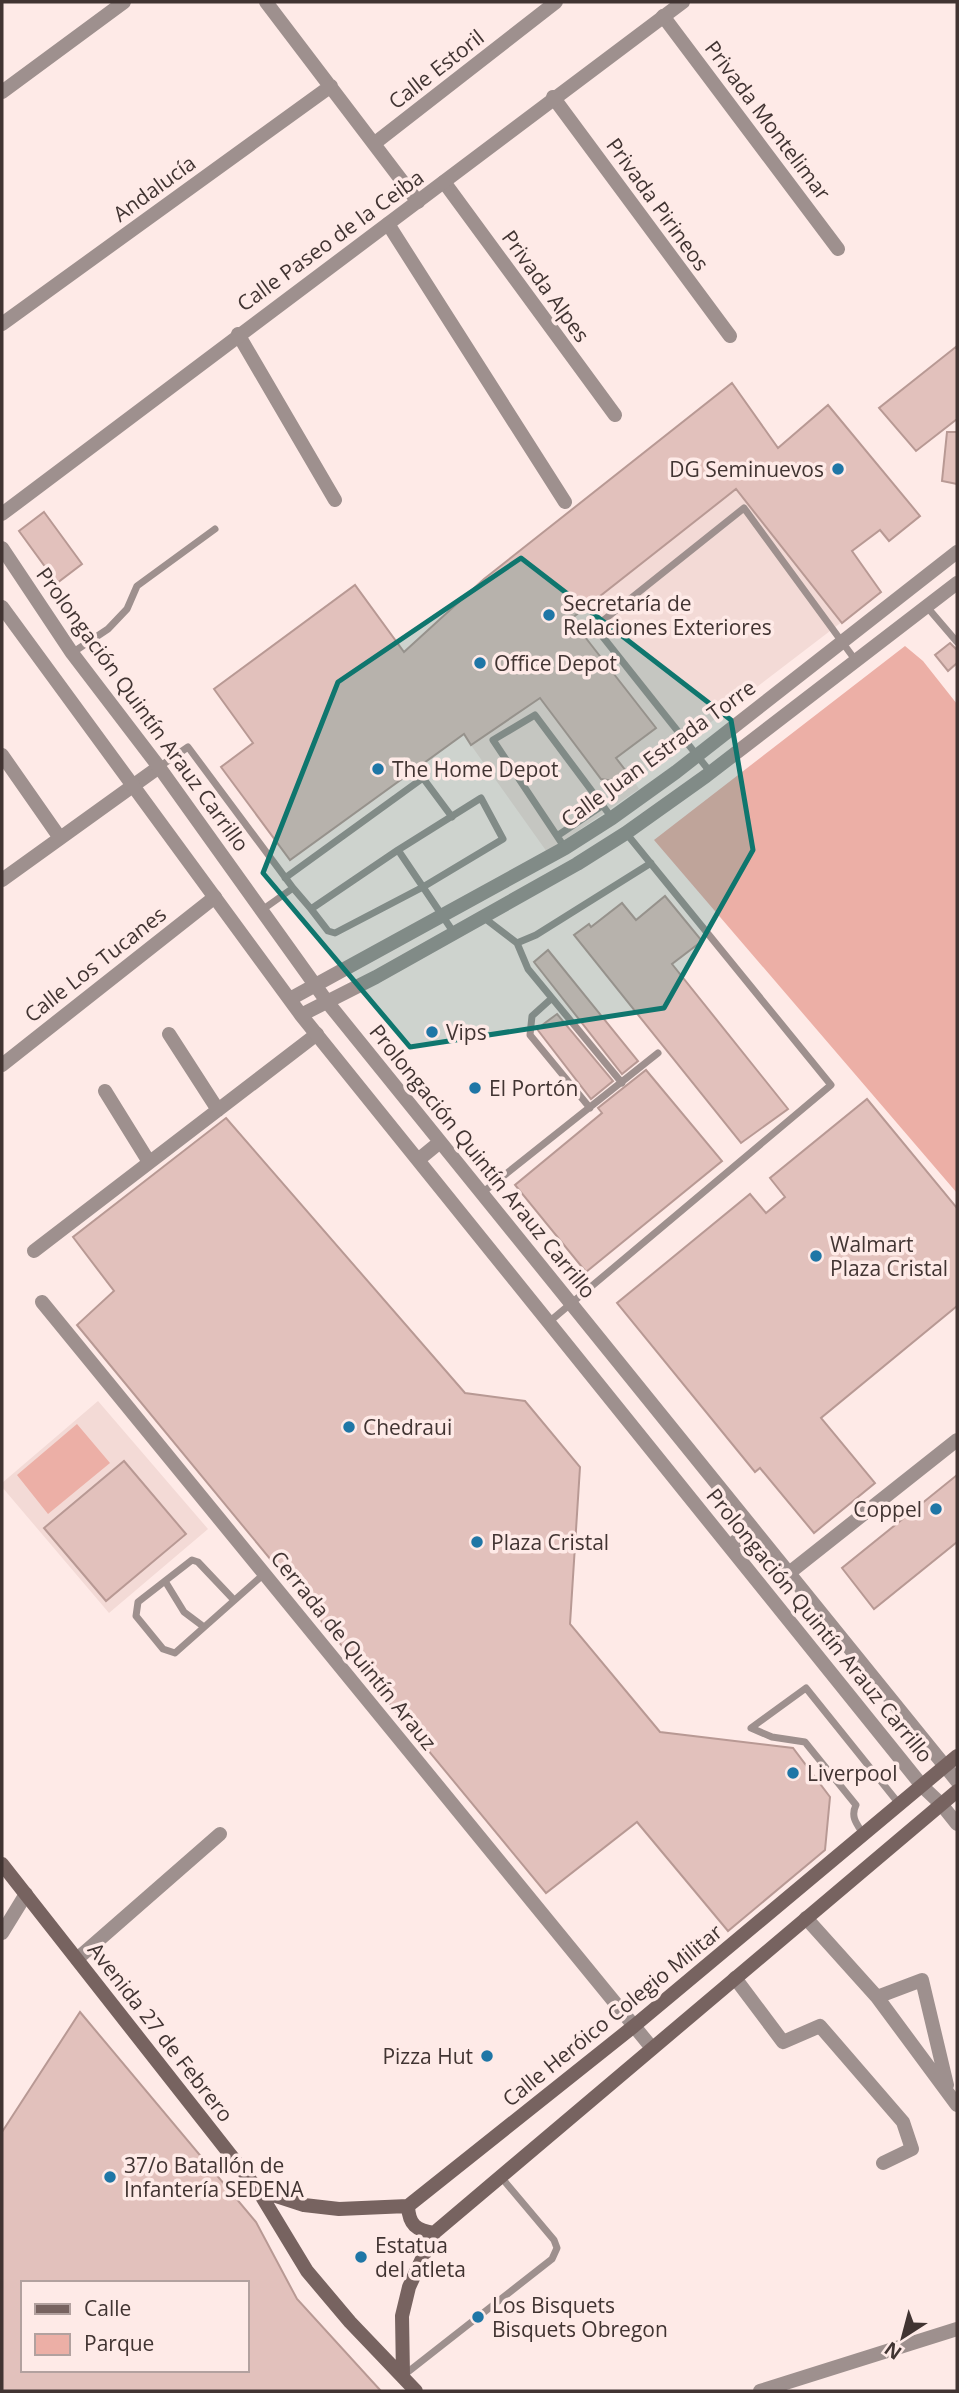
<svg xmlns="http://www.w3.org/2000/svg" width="959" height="2393" font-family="'Open Sans',sans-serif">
	<rect width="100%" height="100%" fill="#feeae7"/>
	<path fill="#f3dad6" d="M732 383 881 592 634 781 639 789 547 852 404 651 484 579Z
		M98 1401 208 1529 109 1613 2 1487V1483Z"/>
	<path fill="#ecafa6" d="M905 646 923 661 957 704V1193L654 840Z
		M77 1424 110 1463 48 1514 17 1475Z"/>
	<path fill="#e2c1bc" stroke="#b89994" stroke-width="2" fill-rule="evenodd" d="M957 346V419L916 451 879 408Z
		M732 383 778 448 828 405 920 516 889 541 880 530 852 551 881 592 842 623 736 489 571 619 656 728 616 758 629 775 620 782 601 779 540 698 471 745 464 734 290 860 221 767 253 743 214 689 355 585 404 652 484 579Z
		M947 432H957V484L942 481Z
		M44 512 82 564 57 583 19 531Z
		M950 643 957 650V663L948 671 935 655Z
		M665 896 702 941 672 964 788 1109 741 1143 574 935 589 924 591 927 622 903 636 920Z
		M548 950 638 1061 622 1074 534 962Z
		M557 1014 613 1081 591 1099 537 1029Z
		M646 1070 722 1161 586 1272 515 1185 602 1113 598 1108Z
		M867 1099 957 1208V1306L821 1418 875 1483 814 1533 760 1468 755 1472 617 1303 750 1194 766 1213 785 1197 770 1178Z
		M226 1118 465 1393 525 1401 580 1467 570 1624 660 1732 793 1748 830 1797 825 1850 728 1931 637 1822 546 1893 77 1325 114 1291 73 1237Z
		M124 1461 186 1534 106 1601 44 1528Z
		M957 1475V1542L874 1609 842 1568Z
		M80 2012 256 2222 297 2299 381 2391H2V2132ZM23 2283H247V2370H23Z"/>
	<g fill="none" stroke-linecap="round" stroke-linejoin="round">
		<path stroke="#9e908e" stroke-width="7" d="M927 607 957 642
			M72 653 108 629 127 609 137 586 215 529
			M159 767 188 747 293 888 262 910
			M711 773 595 627 744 508 856 661
			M557 836 603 805
			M565 848 493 740 535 715 612 818
			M285 878 423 778 452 817
			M293 888 311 909 398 850 454 933
			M311 909 328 931 335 933 423 887 503 839 481 798 398 850
			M483 917 517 943 536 935 651 863
			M517 943 528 969 622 1083
			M552 998 532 1016 530 1035 590 1108
			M482 1193 658 1053
			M549 1322 831 1085 626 833
			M165 1581 184 1612 204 1627
			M234 1600 198 1562 192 1560 138 1602 136 1616 163 1649 175 1653 264 1574
			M864 1835C857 1824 850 1817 856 1805L805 1742 772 1737 751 1728 806 1688 900 1805
			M404 2375 552 2259 557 2248 554 2240 501 2177"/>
		<path stroke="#9e908e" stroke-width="14" d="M266 2 418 202
			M663 16 838 249
			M553 97 730 336
			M375 143 556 2
			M444 182 615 415
			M388 224 565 502
			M2 324 331 86
			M238 334 335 500
			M2 755 60 838
			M2 880 159 767
			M169 1034 218 1110
			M2 1065 215 897
			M105 1091 149 1162
			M34 1251 317 1034
			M42 1302 652 2048
			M789 1573 957 1440
			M941 1804 957 1824
			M806 1918 877 1997 957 2105
			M2 1933 26 1894
			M77 1959 220 1834
			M735 1978 783 2042 820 2026 903 2122 912 2149 883 2163
			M877 1997 922 1980 947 2085
			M760 2391 957 2329"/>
		<path stroke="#9e908e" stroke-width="14" d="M2 92 124 2
			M2 514 683 2
			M2 548 72 653 159 767 328 1003 957 1781
			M2 607 301 1015 923 1787 941 1804
			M290 999 565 848 612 818 676 772 957 552
			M301 1015 376 977 577 864 626 833 706 776 957 583
			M418 1160 440 1142
			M730 1546 752 1528"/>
		<path stroke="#776360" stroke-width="14" d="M2 1864 258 2190 307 2271 350 2322 416 2391
			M258 2190 304 2205 339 2209 408 2206 634 2026 957 1756
			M408 2206C409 2225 416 2230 434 2233
			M403 2375 402 2316 409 2287 434 2233 957 1791"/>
	</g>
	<path fill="#0f766e" fill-opacity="0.2" stroke="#0f766e" stroke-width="5" stroke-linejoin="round" d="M521 558 731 720 753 850 664 1008 410 1047 263 873 338 682Z"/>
	<g fill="#1f76a6" stroke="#feeae7" stroke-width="2.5">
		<circle cx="838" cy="469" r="7"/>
		<circle cx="549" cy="615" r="7"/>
		<circle cx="480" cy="663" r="7"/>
		<circle cx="378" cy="769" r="7"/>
		<circle cx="432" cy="1032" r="7"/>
		<circle cx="475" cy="1088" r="7"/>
		<circle cx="816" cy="1256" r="7"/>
		<circle cx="349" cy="1427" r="7"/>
		<circle cx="936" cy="1509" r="7"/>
		<circle cx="477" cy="1542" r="7"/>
		<circle cx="793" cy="1773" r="7"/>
		<circle cx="487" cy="2056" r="7"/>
		<circle cx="110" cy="2177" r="7"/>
		<circle cx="361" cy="2257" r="7"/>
		<circle cx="478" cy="2317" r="7"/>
	</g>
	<g text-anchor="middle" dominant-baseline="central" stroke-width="7" stroke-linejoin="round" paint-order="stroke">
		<g font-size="21" fill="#413432" stroke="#feeae7">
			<text transform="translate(436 69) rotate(-38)">Calle Estoril</text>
			<text transform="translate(768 120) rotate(53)">Privada Montelimar</text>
			<text transform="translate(154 188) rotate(-36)">Andalucía</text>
			<text transform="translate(658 204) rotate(54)">Privada Pirineos</text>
			<text transform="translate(330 240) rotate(-36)">Calle Paseo de la Ceiba</text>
			<text transform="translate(546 286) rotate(54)">Privada Alpes</text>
			<text transform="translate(143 709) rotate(54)">Prolongación Quintín Arauz Carrillo</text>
			<text transform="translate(658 753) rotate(-36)">Calle Juan Estrada Torre</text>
			<text transform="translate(95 964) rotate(-38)">Calle Los Tucanes</text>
			<text transform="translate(483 1161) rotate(51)">Prolongación Quintín Arauz Carrillo</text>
			<text transform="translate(820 1625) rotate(51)">Prolongación Quintín Arauz Carrillo</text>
			<text transform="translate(354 1650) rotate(51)">Cerrada de Quintín Arauz</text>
			<text transform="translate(612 2015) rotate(-39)">Calle Heróico Colegio Militar</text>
			<text transform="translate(161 2032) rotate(52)">Avenida 27 de Febrero</text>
		</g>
		<g font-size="21" fill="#413432" stroke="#feeae7" text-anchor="start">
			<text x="824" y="469" text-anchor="end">DG Seminuevos</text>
			<text x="563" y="603">Secretaría de<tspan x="563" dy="24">Relaciones Exteriores</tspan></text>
			<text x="494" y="663">Office Depot</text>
			<text x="392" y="769">The Home Depot</text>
			<text x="446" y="1032">Vips</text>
			<text x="489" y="1088">El Portón</text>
			<text x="830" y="1244">Walmart<tspan x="830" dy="24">Plaza Cristal</tspan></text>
			<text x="363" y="1427">Chedraui</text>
			<text x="922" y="1509" text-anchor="end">Coppel</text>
			<text x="491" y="1542">Plaza Cristal</text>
			<text x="807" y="1773">Liverpool</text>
			<text x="473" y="2056" text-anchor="end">Pizza Hut</text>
			<text x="124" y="2165">37/o Batallón de<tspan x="124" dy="24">Infantería SEDENA</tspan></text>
			<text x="375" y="2245">Estatua<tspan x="375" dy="24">del atleta</tspan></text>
			<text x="492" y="2305">Los Bisquets<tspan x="492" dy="24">Bisquets Obregon</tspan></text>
		</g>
	</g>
	<rect width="959" height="2393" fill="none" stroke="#413432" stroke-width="7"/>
	<rect x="21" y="2281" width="228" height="91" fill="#feeae7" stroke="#b2a19f" stroke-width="2"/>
	<rect x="35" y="2304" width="35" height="10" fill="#776360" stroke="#b2a19f" stroke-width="2"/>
	<text x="84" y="2316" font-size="21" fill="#413432">Calle</text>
	<rect x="35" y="2334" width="35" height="21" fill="#ecafa6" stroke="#b2a19f" stroke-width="2"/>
	<text x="84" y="2351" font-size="21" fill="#413432">Parque</text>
	<g transform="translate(903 2337) rotate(216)" stroke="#feeae7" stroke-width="5" paint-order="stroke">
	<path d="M0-5L12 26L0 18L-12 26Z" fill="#413432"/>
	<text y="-10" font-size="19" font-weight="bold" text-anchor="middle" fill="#413432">N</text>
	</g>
</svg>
